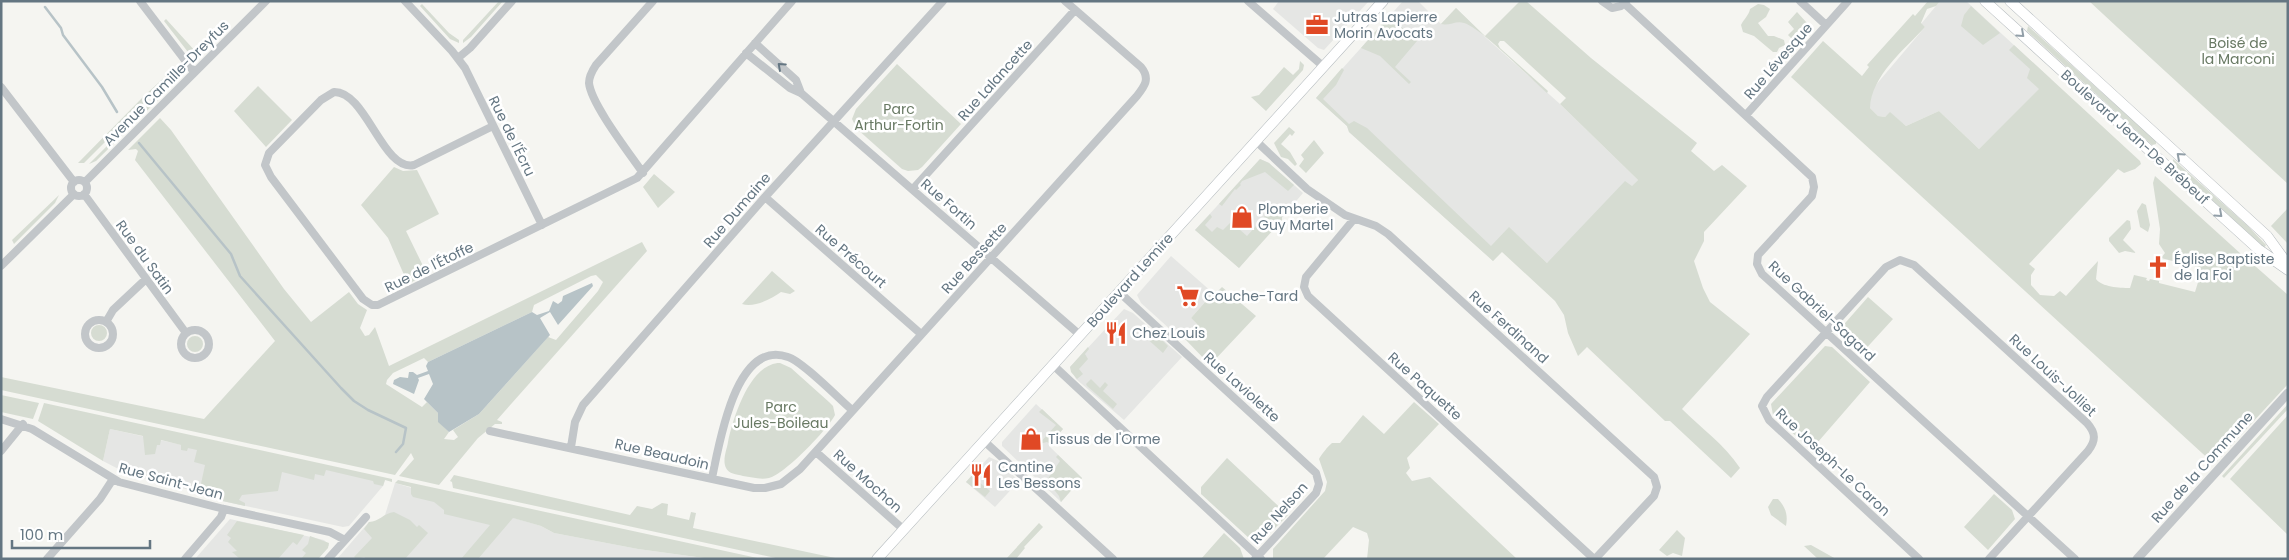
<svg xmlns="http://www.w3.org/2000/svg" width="2289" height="560" font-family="Poppins,sans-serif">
	<rect width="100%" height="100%" fill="#f5f5f1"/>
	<path fill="#e5e6e4" d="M1279 1H1369L1324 50 1318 48 1273 9Z
		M1403 1H1418L1441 24 1456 8 1484 36 1560 104 1638 180 1587 235 1547 263 1516 234 1493 261 1349 132 1347 126 1316 98Z
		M1940 1H1966L2051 79 1979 149 1939 111 1906 126 1890 113 1885 117 1878 116 1870 108V95L1875 86 1925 27 1921 24Z
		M1260 159 1269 163 1303 193 1239 268 1195 230Z
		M1171 256 1213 293 1191 318 1197 324 1182 340 1141 303 1137 295Z
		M1124 309 1133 313 1182 357 1124 420 1076 379 1070 367Z
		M1036 404 1063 429 1049 446 1082 478 1061 502 1002 446V442Z
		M110 429 223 454 283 459 385 480 383 486 349 526 343 527 209 498 202 493 130 475 103 461Z
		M989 457 998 461 1019 481 995 507 966 482Z
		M395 483 541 526 554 533 638 549 711 559H337L369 522H375L385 515Z
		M230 519 324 540 329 545 318 559H195Z"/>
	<path fill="#d6dcd2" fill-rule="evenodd" d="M499 1H503L471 37 463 43V40Z
		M1520 1H1526L1591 58 1697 143 1691 151 1714 171 1722 165 1747 186 1704 232V241L1694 261 1703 288 1710 302 1750 334 1682 409C1702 429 1724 444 1740 468L1731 478 1670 421H1665L1587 347 1578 356 1568 333 1564 315 1555 301 1502 252 1493 261 1349 132 1347 126 1316 98 1342 68 1344 70 1336 85 1323 99 1349 124 1354 121 1367 128 1491 246 1509 227 1547 263 1625 181 1632 186 1638 180 1560 104 1566 98 1504 41H1500L1498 44 1500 48 1548 91 1547 93C1531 79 1480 27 1464 23 1456 20 1450 26 1441 24L1456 8 1485 36Z
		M1928 1H1940L1936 6 1927 9 1921 23 1925 27C1905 49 1871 76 1870 108L1878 116 1885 117 1890 112 1906 126 1939 111 1979 149 2039 89 2027 78 2030 69 2009 50 2014 45 2140 161 2141 164 2135 169 2124 173 2118 169 2029 264 2035 269 2031 275V285L2040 295 2054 296 2060 291 2066 296 2098 261 2096 279C2102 287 2119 288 2130 288L2134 275 2147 278 2146 280 2149 281 2150 279 2159 281V283L2195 292 2199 279 2200 268 2161 258 2165 253 2159 244 2160 229 2153 183 2155 176 2241 254 2240 257 2242 260 2246 258 2288 295V384L2214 464 1791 77 1823 41 1862 76 1869 67 1867 65 1913 14 1915 16Z
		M2089 1H2288V184L2117 27Z
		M422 4 449 33 459 40V43L450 39 420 6Z
		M1758 4 1764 5 1770 9 1766 17 1758 23 1768 36H1774L1784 40 1785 45 1779 48 1777 52H1773L1754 36 1743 32 1741 25C1744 19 1749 15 1750 9Z
		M1971 6 2000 33 1983 45 1961 26 1964 15Z
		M1797 12 1807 23 1806 29 1797 33 1795 37 1791 38 1788 35 1794 29 1788 22Z
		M1389 16 1417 41 1395 67 1411 82 1409 84 1380 56 1361 48Z
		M166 19 196 52 191 56 164 21Z
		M2028 26 2156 141V144L2152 145 2027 31Z
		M1300 61 1304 65 1303 70 1266 111 1251 97 1259 95 1284 67 1293 75 1299 69Z
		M180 63 182 65 84 163H78L144 96Z
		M897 64 961 124 922 167 918 170 908 171 902 169 857 129 852 119 856 109Z
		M183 70 181 77 96 161 89 164Z
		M258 86 292 120 266 147 234 111Z
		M160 118 171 130 284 289 311 322 349 292 358 304 367 310 360 328 365 336 369 335 375 327 389 366 642 242 647 251 497 420 502 422V424H495L478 438 439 485 399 476 414 459 411 453 395 475 1 390V377L204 419 275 341 135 160 138 151 136 149 128 150ZM596 275 603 282 598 291 556 340 548 337 479 414 453 430 458 437 454 440 444 439 449 432 439 422 438 413 427 402 422 407 386 384 387 380 393 373 424 358 428 362 532 312 534 305 591 276Z
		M1289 127 1295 132 1292 136 1290 134 1281 144 1290 152 1297 164 1295 166 1288 159 1281 157 1274 143Z
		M1314 140 1324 153 1306 173 1299 166 1304 159 1301 155Z
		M1260 159 1269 163 1294 185 1288 191 1265 172 1242 181 1240 184 1241 185 1236 190 1235 189 1222 206 1219 204Z
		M2173 159 2248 226 2266 245 2264 248 2173 164Z
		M394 167 403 171 417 170 439 214 406 231 427 274 408 284 388 238 361 205Z
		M654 174 675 192 658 208 643 187Z
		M59 195 55 203 14 244 12 240Z
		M2142 203 2146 205 2150 225 2148 232 2140 227 2137 211Z
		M1273 207 1282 215V220L1239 268 1195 230 1210 214 1212 217 1205 225 1212 232 1217 227 1223 230 1231 222 1247 236Z
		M2288 208V244L2271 226Z
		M2127 220 2130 221 2131 229 2123 240 2136 253 2125 251 2119 253 2109 241V238Z
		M772 271 795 291 790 294 781 292C771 299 754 308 742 304Z
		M1222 287 1256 316 1210 365 1184 338 1197 324 1191 318 1213 293 1215 294Z
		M1868 297 1893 319 1861 354 1841 336 1839 330Z
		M91 333a8 8 0 1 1 16 0a8 8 0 1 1-16 0Z
		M1151 329 1168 346 1163 353 1144 336Z
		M187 344a8 8 0 1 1 16 0a8 8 0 1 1-16 0Z
		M1825 346 1832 347 1870 382 1811 450 1773 415 1771 404Z
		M1088 347 1089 349 1085 354 1088 359 1079 369 1083 374 1077 379 1071 372 1070 367Z
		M780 363 791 368 829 402 833 406 835 415C827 430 784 475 769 478 760 480 751 477 743 476 736 474 729 474 726 468 722 460 727 449 728 442 733 418 750 363 780 363Z
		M1091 379 1100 388 1105 382 1108 385 1103 391 1117 404 1113 409 1087 386 1086 384Z
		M1 395 39 403 33 419 1 412Z
		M1414 402 1439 424 1407 458 1410 468 1406 473 1412 481 1430 477 1517 559H1367L1369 540 1367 533 1353 527 1323 559H1273V549L1325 491 1327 482 1319 459C1321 455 1328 446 1332 443H1340L1363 415 1384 434Z
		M44 403 392 479V482L385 480 383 486 374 484 373 481 326 470 324 476 315 474 314 480 282 472 278 491 242 495 239 500 245 503V506L209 498 199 493 205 465 194 462 197 450 188 448 187 451 181 450V445L161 440 160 445H157L155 454 145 455 143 436 110 429 103 461 38 421Z
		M2288 404V409L2224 478 2222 476Z
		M1042 409 1063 429 1050 444 1047 442 1039 444 1056 425 1039 412Z
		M2288 415V535L2230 479Z
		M1058 455 1082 478 1061 502 1059 496 1048 482 1049 477 1060 461 1056 457Z
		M1227 458 1288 515 1263 540 1250 539 1201 494V487Z
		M982 464 983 465 973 477 990 491 985 497 966 482Z
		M454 475 630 515 637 506 652 509 662 503 668 504 667 515 689 520 691 512 696 513 693 528 840 559H780L453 488 452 482 450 481Z
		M398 480 762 559H711L638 549 554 533 541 526 513 518 478 559H461L490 525 444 514V510L434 502 413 497 411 494V487L395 483Z
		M1994 494 2012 510 2015 519 1988 550 1964 527Z
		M1773 499H1778C1786 508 1788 515 1786 526L1771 515 1768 507Z
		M394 512 410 520 417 527 419 525 428 533 405 559H367L364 557 356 559 354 557 372 538 364 529 369 522C379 522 384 513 394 512Z
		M237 521 304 535 297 545 293 542 278 559H240L232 552 237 551 228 542 231 538 227 535Z
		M1039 523 1043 527 1024 547 1025 548 1016 559H1006Z
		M1677 530 1685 538 1682 556 1673 553 1667 556 1659 550Z
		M1224 533 1240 548 1244 559H1201Z
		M310 536 329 543 328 548 318 559H301L306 553 302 550 308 544Z
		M1811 545 1836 559H1818L1804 546Z"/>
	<path fill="#b7c3c7" d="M592 283 593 286 558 325 550 312 540 318 550 335 479 414 449 432 438 422V413L424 399 433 384 429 374 418 378 419 380 414 394 393 384 394 380 400 377 408 378 409 372H413L417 375 428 371 426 366 428 362 532 312 537 315 549 311 553 301 558 304 562 301 563 296Z"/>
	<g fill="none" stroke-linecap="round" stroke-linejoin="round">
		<path stroke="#b7c3c7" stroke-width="2.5" d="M45 7 61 28 63 35 102 87 117 112
			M139 143 231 254 240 276 341 388 354 401 368 410 406 428 403 444 396 452"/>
		<defs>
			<path id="secondary" d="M1985 1 2258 249 2288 270
				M2010 1 2267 236 2288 265
				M877 559 1383 1"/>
		</defs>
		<use href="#secondary" stroke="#b4babe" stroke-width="11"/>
		<path stroke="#c2c6c9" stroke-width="8" d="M140 1 194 72
			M405 1 452 51 465 68 542 225
			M1248 1 1324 67
			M1602 1 1612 8 1621 6 1626 1
			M1800 1 1826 25
			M1625 4 1812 177 1814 187 1812 196 1758 255 1757 264 1762 274 2075 559
			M755 43 796 80 801 93
			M746 53 790 88 801 93 1080 335
			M458 58 470 48 512 1
			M1 87 74 182
			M1746 115 1848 1
			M493 126 414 165C383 172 366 91 334 92L321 100 269 153 265 165 271 177 363 299 372 305H378L637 178 792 1
			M1256 141 1307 189 1345 215 1376 226 1388 234 1654 477 1657 487 1654 496 1595 559
			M643 173C630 154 591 104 589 83 589 76 592 71 596 65L653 1
			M71 188a8 8 0 1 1 16 0a8 8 0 1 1-16 0Z
			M85 182 266 1
			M913 189 1075 10
			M84 194 186 333
			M765 197 921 334
			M1354 219 1306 277 1304 287 1308 296 1594 559
			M1 266 74 194
			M1119 292 1316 473 1319 484 1316 493 1255 559
			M85 334a14 14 0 1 1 28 0a14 14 0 1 1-28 0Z
			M106 322 113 310 146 279
			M181 344a14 14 0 1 1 28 0a14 14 0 1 1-28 0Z
			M1053 365 1261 559
			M1 419 32 429 119 482 224 509 330 532 345 540
			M490 431 754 488H765L781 484 800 469 1136 97C1144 87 1151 79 1141 67L1065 1
			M984 441 1113 559
			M571 447 575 422 583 405 765 197 943 1
			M1 451 23 424
			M816 452 903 529
			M712 478C719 446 735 338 788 357 802 361 839 399 852 410
			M47 559 100 499 113 479
			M185 559 221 517 224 509
			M328 559 366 517
			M1919 559 1769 420 1762 406 1767 397 1886 267 1900 260 1914 265 2087 423C2096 433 2096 441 2088 451L1989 559"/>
		<path stroke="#c2c6c9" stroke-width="9" d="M2137 559 2288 393"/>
		<use href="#secondary" stroke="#fff" stroke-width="10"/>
	</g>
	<defs><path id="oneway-chevron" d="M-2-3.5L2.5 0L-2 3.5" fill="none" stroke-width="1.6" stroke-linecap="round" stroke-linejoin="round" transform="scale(1.25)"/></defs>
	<g stroke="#929fa8">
		<use href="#oneway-chevron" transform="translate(2021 34) rotate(42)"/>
		<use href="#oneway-chevron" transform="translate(2180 156) rotate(-138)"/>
		<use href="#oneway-chevron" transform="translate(2219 214) rotate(42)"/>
	</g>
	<use stroke="#647682" href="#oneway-chevron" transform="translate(781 66) rotate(-138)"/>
	<defs>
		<symbol id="office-bare" viewBox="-9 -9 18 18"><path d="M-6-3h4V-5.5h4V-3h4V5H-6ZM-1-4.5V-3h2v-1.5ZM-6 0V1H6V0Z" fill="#e04925" stroke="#fff" stroke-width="2.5" paint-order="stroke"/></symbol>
		<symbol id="shop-bare" viewBox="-9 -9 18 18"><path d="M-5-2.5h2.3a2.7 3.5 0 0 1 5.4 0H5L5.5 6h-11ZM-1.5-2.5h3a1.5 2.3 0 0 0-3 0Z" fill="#e04925" stroke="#fff" stroke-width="2.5" paint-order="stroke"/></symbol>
		<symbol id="church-bare" viewBox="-9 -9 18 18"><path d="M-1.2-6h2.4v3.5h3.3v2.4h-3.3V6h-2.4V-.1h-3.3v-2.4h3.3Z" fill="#e04925" stroke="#fff" stroke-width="2.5" paint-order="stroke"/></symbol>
		<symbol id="supermarket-bare" viewBox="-9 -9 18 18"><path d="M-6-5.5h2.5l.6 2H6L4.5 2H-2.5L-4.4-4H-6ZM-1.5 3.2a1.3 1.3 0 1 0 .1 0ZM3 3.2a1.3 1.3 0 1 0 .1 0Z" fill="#e04925" stroke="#fff" stroke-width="2.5" paint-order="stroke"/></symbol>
		<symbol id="restaurant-bare" viewBox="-9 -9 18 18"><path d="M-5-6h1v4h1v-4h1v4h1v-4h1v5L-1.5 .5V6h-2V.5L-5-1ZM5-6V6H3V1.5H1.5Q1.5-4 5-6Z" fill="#e04925" stroke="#fff" stroke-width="2.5" paint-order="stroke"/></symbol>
	</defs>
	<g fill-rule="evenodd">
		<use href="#office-bare" x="1301" y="9" width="32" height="32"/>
		<use href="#shop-bare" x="1226" y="201" width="32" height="32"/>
		<use href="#church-bare" x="2142" y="251" width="32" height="32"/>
		<use href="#supermarket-bare" x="1172" y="280" width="32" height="32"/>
		<use href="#restaurant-bare" x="1100" y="317" width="32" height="32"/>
		<use href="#shop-bare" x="1015" y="423" width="32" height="32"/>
		<use href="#restaurant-bare" x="965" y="459" width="32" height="32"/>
	</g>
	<g text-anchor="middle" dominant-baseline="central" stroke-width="5" stroke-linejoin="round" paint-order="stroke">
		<g font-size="14" fill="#647682" stroke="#fff" text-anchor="start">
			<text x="1334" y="17">Jutras Lapierre<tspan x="1334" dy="16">Morin Avocats</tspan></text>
			<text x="1258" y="209">Plomberie<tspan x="1258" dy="16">Guy Martel</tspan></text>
			<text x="2174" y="259">Église Baptiste<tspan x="2174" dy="16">de la Foi</tspan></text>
			<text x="1204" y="296">Couche-Tard</text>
			<text x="1132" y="333">Chez Louis</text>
			<text x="1048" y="439">Tissus de l'Orme</text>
			<text x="998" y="467">Cantine<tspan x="998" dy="16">Les Bessons</tspan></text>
		</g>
		<g font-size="14" fill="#687963" stroke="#fff">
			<text x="2238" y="43">Boisé de<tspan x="2238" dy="16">la Marconi</tspan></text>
			<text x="899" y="109">Parc<tspan x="899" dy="16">Arthur-Fortin</tspan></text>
			<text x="781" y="407">Parc<tspan x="781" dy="16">Jules-Boileau</tspan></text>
		</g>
		<g font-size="14" fill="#647682" stroke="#fff">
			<text transform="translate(1778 61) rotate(-49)">Rue Lévesque</text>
			<text transform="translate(995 80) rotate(-48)">Rue Lalancette</text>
			<text transform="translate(166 83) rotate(-45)">Avenue Camille-Dreyfus</text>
			<text transform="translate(512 136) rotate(64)">Rue de l'Écru</text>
			<text transform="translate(2135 137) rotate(42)">Boulevard Jean-De Brébeuf</text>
			<text transform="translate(949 204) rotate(41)">Rue Fortin</text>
			<text transform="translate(737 210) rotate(-49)">Rue Dumaine</text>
			<text transform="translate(851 256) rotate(41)">Rue Précourt</text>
			<text transform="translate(145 257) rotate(54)">Rue du Satin</text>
			<text transform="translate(974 258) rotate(-48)">Rue Bessette</text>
			<text transform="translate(429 267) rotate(-26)">Rue de l'Étoffe</text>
			<text transform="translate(1130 280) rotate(-48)">Boulevard Lemire</text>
			<text transform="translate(1822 311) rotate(43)">Rue Gabriel-Sagard</text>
			<text transform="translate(1509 327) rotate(42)">Rue Ferdinand</text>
			<text transform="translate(2053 375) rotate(43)">Rue Louis-Jolliet</text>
			<text transform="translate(1425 386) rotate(42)">Rue Paquette</text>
			<text transform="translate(1242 387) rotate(42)">Rue Laviolette</text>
			<text transform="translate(662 454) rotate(13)">Rue Beaudoin</text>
			<text transform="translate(1833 462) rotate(43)">Rue Joseph-Le Caron</text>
			<text transform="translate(2202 467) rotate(-48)">Rue de la Commune</text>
			<text transform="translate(171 481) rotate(15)">Rue Saint-Jean</text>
			<text transform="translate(868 481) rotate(42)">Rue Mochon</text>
			<text transform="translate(1279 513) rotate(-48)">Rue Nelson</text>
		</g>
	</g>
	<rect width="2289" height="560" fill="none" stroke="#647682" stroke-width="5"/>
	<path d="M12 540v8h138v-8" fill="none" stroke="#647682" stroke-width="2.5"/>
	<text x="20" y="540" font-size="15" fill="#647682" stroke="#ffffff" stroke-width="4" paint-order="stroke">100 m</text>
</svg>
